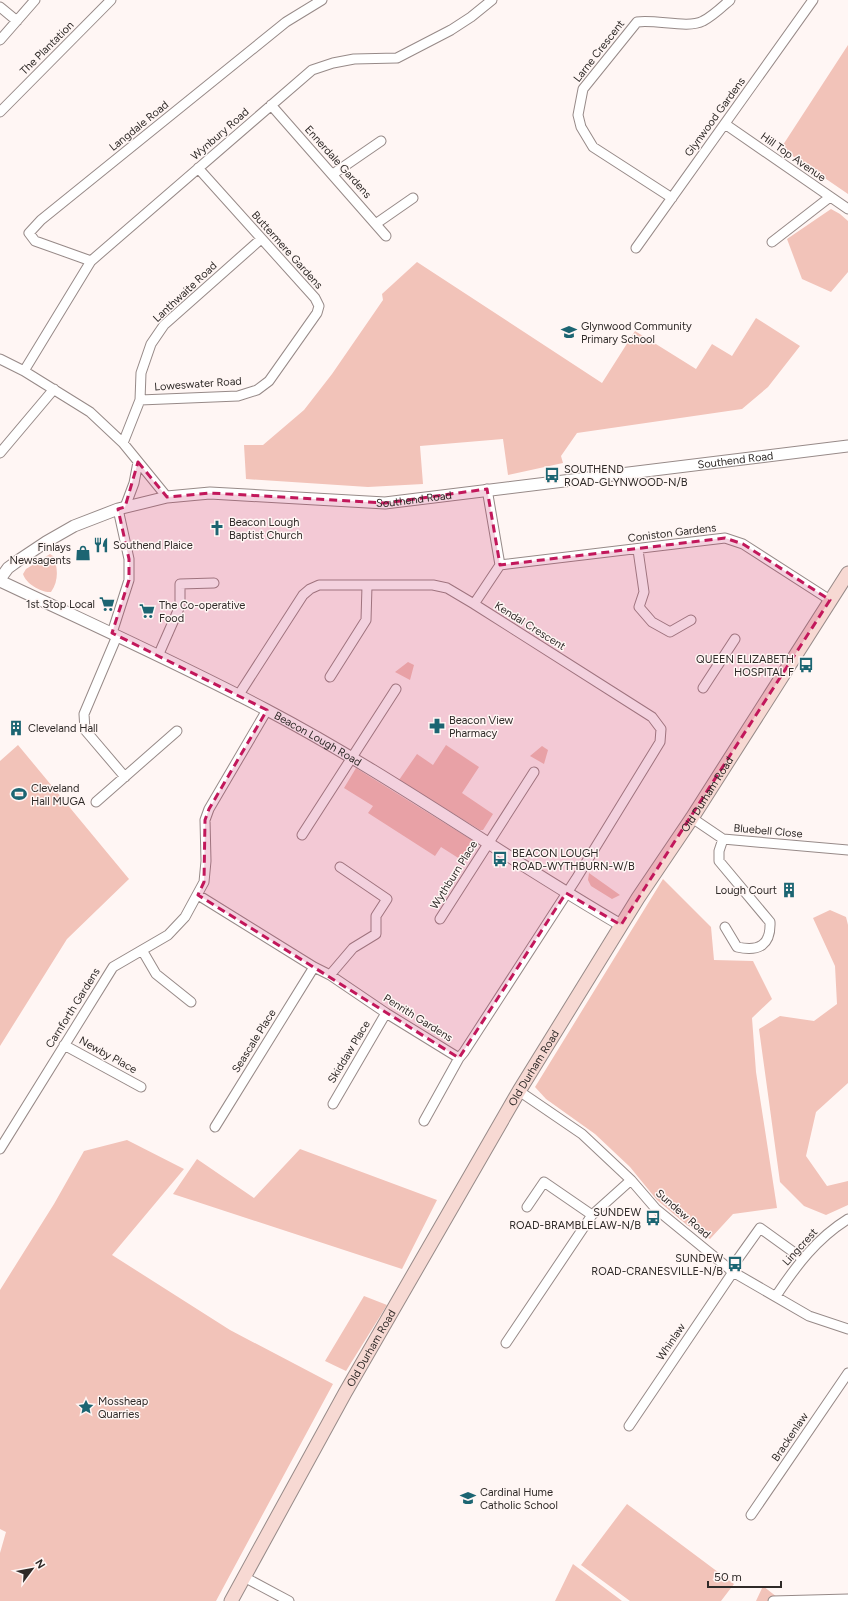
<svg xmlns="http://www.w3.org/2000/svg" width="848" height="1601" font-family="Figtree,sans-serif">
	<rect width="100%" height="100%" fill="#fff6f4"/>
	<path fill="#f2c3b9" d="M848 45V194L781 148Z
		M831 209 840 214 848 221V272L831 292 802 279 787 239Z
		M417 262 602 383 635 331 696 369 712 344 732 356 756 318 800 346 768 387 742 409 577 433 561 456 563 463 508 475 503 439 420 446 423 484 368 487 246 479 244 445H263L304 410 332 374 383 300 382 294Z
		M50 554 53 556C58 567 59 581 51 592 42 593 26 584 23 574L26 569Z
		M408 662 414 665 410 680 395 672Z
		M18 745 129 879 67 939 0 1046V761Z
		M446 745 479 767 462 793 493 814 483 830H480L399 780 417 754 433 765Z
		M542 746 548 750 544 764 530 756Z
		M356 768 475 842 463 861 441 847 435 856 368 813 373 806 344 788Z
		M589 873 620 895 612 899 591 886 588 880Z
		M663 879 711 927 714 960 753 961 772 999 752 1018 756 1072 777 1208 733 1214 710 1239 687 1225 657 1200 630 1167 595 1134 546 1099 535 1087Z
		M830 910 846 917 848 925V1083L816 1112 806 1156 827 1186 848 1181V1205L826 1215 804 1206 780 1182 759 1029 780 1016 814 1021 837 1004 835 966 813 918Z
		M127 1140 184 1169 112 1255 230 1330 333 1384 216 1601H0V1553L6 1532 0 1529V1290L54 1204 84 1151Z
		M300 1149 437 1200 402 1269 173 1194 197 1159 254 1198Z
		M364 1296 387 1305 346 1371 325 1361Z
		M627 1504 734 1584 721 1601H630L581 1565Z
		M573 1564 622 1601H555Z
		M763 1586 782 1601H756Z"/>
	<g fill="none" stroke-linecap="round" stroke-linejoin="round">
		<defs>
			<path id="minor" d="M0 7 17 21
				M0 40 35 0
				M271 105 386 236
				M0 112 111 0
				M725 124 848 209
				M333 174 381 141
				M672 198 593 147 581 127 578 115 583 89 637 22C656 19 688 29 703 21 713 16 722 7 730 0
				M377 223 413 198
				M772 242 830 197
				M636 248 813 0
				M91 261 35 241 29 233 41 220 286 22 322 0
				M0 359 24 371 90 412 123 443 167 497
				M24 371 91 261 312 70 333 63 354 59 397 58 451 30 471 17 492 0
				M140 400 238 396 257 390 269 381 317 313 319 306 315 298 198 168
				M123 443 140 400 141 373 151 344 164 325 261 239
				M0 453 54 389
				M125 507 134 483 138 462
				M638 550 644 592 639 607 652 622 670 632 691 620
				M500 565 725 538 743 544 830 600
				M474 604 500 565 487 489
				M112 633 129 580V559L118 509
				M117 636 84 714 85 730 125 777
				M158 656 180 606V584L214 583
				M330 677 366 620 367 586
				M703 688 735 639
				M96 802 177 731
				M692 818 723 839 848 850
				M302 835 396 689
				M723 839 719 851V861L770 922C771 945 759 952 737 947L725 927
				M198 895 314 967 330 975 386 1013 459 1058 464 1052 576 879 660 742 661 729 652 717 474 604 447 588 433 585H319L310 589 303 595 238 696
				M440 919 534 772
				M142 950 156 974 191 1002
				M330 975 353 948 376 934V916L387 899 340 867
				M64 1045 141 1087
				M519 1091 582 1134 631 1180 656 1209 733 1272 809 1316 848 1329
				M333 1104 386 1013
				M424 1121 459 1058
				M215 1127 314 967
				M0 1149 113 967 168 935 185 917 204 882 206 861 205 820 209 809 267 710
				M527 1207 544 1182 592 1215
				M730 1270 760 1228 803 1259
				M776 1296C796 1266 817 1238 848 1219
				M506 1343 592 1215 631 1180
				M629 1426 733 1272
				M751 1515 848 1373
				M244 1577 289 1601
				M773 1601 848 1599"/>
			<g id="tertiary">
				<path id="s1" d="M0 579 8 568 19 560 46 542 74 526 118 509 167 497 210 493 385 503 848 446"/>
				<path id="s2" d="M0 581C89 623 180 664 267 710 389 774 502 856 621 925"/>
			</g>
			<g id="secondary">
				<path id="s3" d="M231 1601 345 1393 519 1091 638 898 692 818 848 573"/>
			</g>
		</defs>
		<use href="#minor" stroke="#978a88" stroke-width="11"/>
		<use href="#tertiary" stroke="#978a88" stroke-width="13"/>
		<use href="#secondary" stroke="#978a88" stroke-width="15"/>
		<use href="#minor" stroke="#fff" stroke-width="9"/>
		<use href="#tertiary" stroke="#fff" stroke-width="11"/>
		<use href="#secondary" stroke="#f7d9d3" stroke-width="13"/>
	</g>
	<path fill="#c2185b" fill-opacity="0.2" stroke="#c2185b" stroke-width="3" stroke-dasharray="8 5" stroke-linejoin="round" d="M138 462 167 497 210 493 385 503 487 489 500 565 725 538 743 544 830 600 621 925 566 893 459 1058 198 895 204 882 205 820 209 809 267 710 112 633 129 580V559L118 509 125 507Z"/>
	<defs>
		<symbol id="school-bare" viewBox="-9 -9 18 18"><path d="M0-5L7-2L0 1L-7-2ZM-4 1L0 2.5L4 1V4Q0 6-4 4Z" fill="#1c6572" stroke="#fff6f4" stroke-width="2.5" paint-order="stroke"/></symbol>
		<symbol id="bus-bare" viewBox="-9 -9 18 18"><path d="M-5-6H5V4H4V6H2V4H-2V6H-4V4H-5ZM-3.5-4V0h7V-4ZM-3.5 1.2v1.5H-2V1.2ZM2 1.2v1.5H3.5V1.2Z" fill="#1c6572" stroke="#fff6f4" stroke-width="2.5" paint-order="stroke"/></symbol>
		<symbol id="church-bare" viewBox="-9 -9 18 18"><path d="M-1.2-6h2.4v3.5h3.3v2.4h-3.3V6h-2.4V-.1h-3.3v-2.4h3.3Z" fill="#1c6572" stroke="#fff6f4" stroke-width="2.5" paint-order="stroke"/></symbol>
		<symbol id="restaurant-bare" viewBox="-9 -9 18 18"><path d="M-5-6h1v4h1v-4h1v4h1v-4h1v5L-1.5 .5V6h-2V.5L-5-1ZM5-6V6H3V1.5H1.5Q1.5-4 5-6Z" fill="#1c6572" stroke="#fff6f4" stroke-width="2.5" paint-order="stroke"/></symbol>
		<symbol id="shop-bare" viewBox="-9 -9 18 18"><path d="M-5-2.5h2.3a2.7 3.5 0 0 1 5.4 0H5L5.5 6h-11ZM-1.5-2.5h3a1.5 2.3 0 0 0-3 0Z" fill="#1c6572" stroke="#fff6f4" stroke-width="2.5" paint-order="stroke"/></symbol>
		<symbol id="supermarket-bare" viewBox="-9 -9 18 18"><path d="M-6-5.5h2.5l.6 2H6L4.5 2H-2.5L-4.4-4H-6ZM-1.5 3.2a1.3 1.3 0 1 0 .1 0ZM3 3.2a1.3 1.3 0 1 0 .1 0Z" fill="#1c6572" stroke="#fff6f4" stroke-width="2.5" paint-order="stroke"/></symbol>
		<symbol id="pharmacy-bare" viewBox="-9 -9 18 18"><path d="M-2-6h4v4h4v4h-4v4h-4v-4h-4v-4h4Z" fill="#1c6572" stroke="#fff6f4" stroke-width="2.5" paint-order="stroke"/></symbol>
		<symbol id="building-bare" viewBox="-9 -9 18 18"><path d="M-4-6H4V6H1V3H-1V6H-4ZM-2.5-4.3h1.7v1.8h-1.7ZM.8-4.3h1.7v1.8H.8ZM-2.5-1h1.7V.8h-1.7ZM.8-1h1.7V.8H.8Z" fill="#1c6572" stroke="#fff6f4" stroke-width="2.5" paint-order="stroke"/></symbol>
		<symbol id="stadium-bare" viewBox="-9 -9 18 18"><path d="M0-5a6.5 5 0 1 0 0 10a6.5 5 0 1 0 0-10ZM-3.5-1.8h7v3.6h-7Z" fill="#1c6572" stroke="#fff6f4" stroke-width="2.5" paint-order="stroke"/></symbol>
		<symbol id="sight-bare" viewBox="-9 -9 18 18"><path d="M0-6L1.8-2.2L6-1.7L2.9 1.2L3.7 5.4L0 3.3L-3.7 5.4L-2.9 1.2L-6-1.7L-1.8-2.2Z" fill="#1c6572" stroke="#fff6f4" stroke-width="2.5" paint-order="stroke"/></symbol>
	</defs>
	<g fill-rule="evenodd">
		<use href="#school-bare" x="558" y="321" width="22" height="22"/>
		<use href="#bus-bare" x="541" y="464" width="22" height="22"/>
		<use href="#church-bare" x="206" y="517" width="22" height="22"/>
		<use href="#restaurant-bare" x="90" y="534" width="22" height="22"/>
		<use href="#shop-bare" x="72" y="542" width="22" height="22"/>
		<use href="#supermarket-bare" x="96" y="593" width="22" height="22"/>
		<use href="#supermarket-bare" x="136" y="600" width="22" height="22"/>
		<use href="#bus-bare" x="795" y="654" width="22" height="22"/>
		<use href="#pharmacy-bare" x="426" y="715" width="22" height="22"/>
		<use href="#building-bare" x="5" y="717" width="22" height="22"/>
		<use href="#stadium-bare" x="8" y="783" width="22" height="22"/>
		<use href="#bus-bare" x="489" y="848" width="22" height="22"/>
		<use href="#building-bare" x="778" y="879" width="22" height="22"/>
		<use href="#bus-bare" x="642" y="1207" width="22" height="22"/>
		<use href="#bus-bare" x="724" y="1253" width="22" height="22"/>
		<use href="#sight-bare" x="75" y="1396" width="22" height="22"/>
		<use href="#school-bare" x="457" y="1487" width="22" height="22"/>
	</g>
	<g text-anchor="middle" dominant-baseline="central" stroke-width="3" stroke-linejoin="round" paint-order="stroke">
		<g font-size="11" fill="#2f2a28" stroke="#fff6f4">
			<text transform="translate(47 48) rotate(-45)">The Plantation</text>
			<text transform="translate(599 51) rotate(-52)">Larne Crescent</text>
			<text transform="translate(715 117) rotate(-54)">Glynwood Gardens</text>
			<text transform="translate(139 126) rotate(-39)">Langdale Road</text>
			<text transform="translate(220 134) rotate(-41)">Wynbury Road</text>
			<text transform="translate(793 157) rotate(35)">Hill Top Avenue</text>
			<text transform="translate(338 162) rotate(48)">Ennerdale Gardens</text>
			<text transform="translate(287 250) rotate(48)">Buttermere Gardens</text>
			<text transform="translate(185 292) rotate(-43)">Lanthwaite Road</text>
			<text transform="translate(198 384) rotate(-4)">Loweswater Road</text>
			<text stroke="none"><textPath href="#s1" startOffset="761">Southend Road</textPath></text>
			<text stroke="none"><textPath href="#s1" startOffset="437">Southend Road</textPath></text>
			<text transform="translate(672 533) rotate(-7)">Coniston Gardens</text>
			<text transform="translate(530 626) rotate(32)">Kendal Crescent</text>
			<text stroke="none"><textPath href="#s2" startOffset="355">Beacon Lough Road</textPath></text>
			<text stroke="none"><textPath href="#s3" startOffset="937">Old Durham Road</textPath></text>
			<text transform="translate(768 831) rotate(5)">Bluebell Close</text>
			<text transform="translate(454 875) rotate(-58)">Wythburn Place</text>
			<text transform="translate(73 1008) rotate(-58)">Carnforth Gardens</text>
			<text transform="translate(418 1018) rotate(32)">Penrith Gardens</text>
			<text transform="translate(254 1041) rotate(-58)">Seascale Place</text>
			<text transform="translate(349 1052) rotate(-59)">Skiddaw Place</text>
			<text transform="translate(108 1055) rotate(29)">Newby Place</text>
			<text stroke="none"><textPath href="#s3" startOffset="613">Old Durham Road</textPath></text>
			<text transform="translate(683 1214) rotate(41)">Sundew Road</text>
			<text transform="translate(800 1247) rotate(-48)">Lingcrest</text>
			<text transform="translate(671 1342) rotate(-56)">Whinlaw</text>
			<text stroke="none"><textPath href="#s3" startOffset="289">Old Durham Road</textPath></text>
			<text transform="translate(790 1437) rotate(-56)">Brackenlaw</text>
		</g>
		<g font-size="11" fill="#2f2a28" stroke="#fff6f4" text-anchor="start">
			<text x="581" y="326">Glynwood Community<tspan x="581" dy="13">Primary School</tspan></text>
			<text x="564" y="469">SOUTHEND<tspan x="564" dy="13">ROAD-GLYNWOOD-N/B</tspan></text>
			<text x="229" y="522">Beacon Lough<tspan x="229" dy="13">Baptist Church</tspan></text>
			<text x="113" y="545">Southend Plaice</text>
			<text x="71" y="547" text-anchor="end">Finlays<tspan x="71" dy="13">Newsagents</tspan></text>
			<text x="95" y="604" text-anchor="end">1st Stop Local</text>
			<text x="159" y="605">The Co-operative<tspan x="159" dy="13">Food</tspan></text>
			<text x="794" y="659" text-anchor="end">QUEEN ELIZABETH<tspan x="794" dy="13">HOSPITAL F</tspan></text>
			<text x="449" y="720">Beacon View<tspan x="449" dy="13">Pharmacy</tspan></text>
			<text x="28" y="728">Cleveland Hall</text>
			<text x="31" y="788">Cleveland<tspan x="31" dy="13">Hall MUGA</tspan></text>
			<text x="512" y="853">BEACON LOUGH<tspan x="512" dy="13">ROAD-WYTHBURN-W/B</tspan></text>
			<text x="777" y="890" text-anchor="end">Lough Court</text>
			<text x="641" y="1212" text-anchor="end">SUNDEW<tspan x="641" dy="13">ROAD-BRAMBLELAW-N/B</tspan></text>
			<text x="723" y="1258" text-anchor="end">SUNDEW<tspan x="723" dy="13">ROAD-CRANESVILLE-N/B</tspan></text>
			<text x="98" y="1401">Mossheap<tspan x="98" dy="13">Quarries</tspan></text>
			<text x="480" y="1492">Cardinal Hume<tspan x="480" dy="13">Catholic School</tspan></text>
		</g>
	</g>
	<g transform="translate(32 1569) rotate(58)" stroke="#fff6f4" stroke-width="3" paint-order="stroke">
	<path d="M0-3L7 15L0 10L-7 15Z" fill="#2f2a28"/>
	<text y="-6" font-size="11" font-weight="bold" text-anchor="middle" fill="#2f2a28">N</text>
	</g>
	<path d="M708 1581v6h73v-6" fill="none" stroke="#2f2a28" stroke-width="2"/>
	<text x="714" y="1581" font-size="12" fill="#2f2a28" stroke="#fff6f4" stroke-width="3" paint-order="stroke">50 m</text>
</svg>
